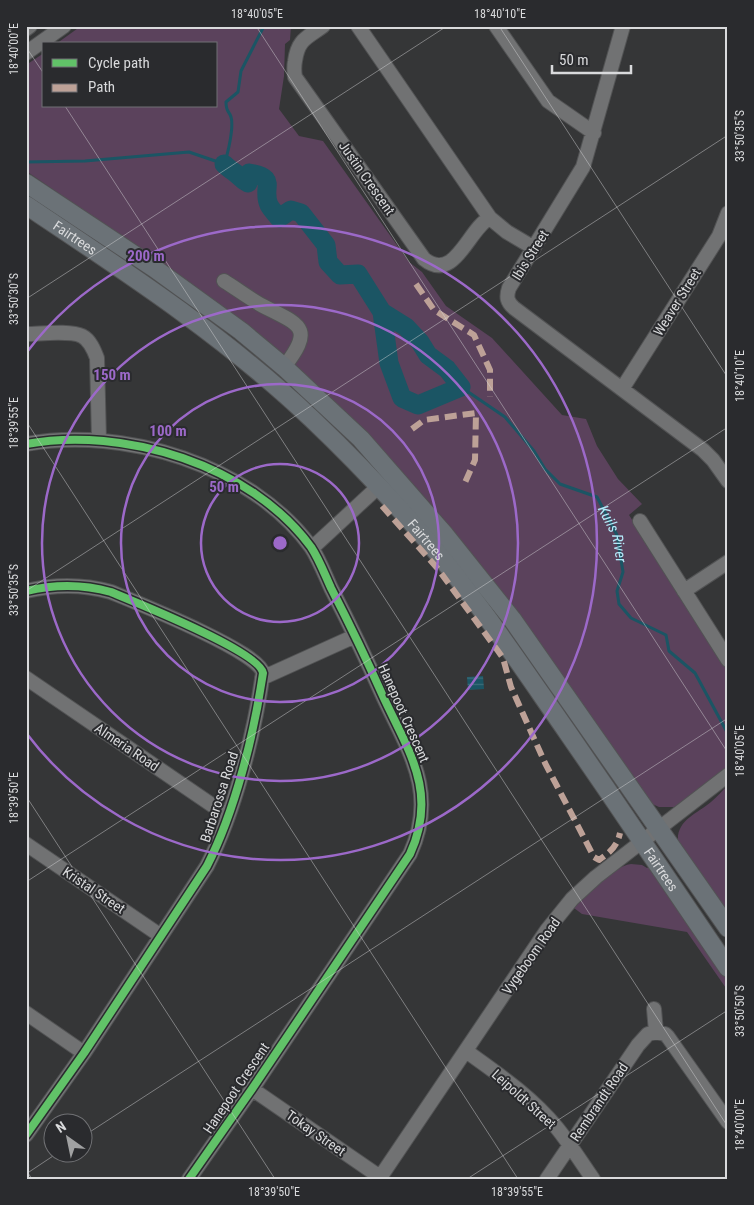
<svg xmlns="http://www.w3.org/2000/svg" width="754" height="1205" font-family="'Roboto Condensed',sans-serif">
	<defs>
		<pattern id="water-rules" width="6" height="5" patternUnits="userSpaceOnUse" patternTransform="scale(1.25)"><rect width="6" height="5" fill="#1b5564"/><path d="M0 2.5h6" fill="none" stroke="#3c6d7a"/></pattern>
	</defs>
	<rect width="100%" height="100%" fill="#353637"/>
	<path fill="#5b425c" d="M81 26H291L290 40 285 44 284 76 279 109 299 136 323 141 409 262 422 272 446 306 492 338 562 415 586 419 597 446 618 479 642 504 629 515 728 668V770L674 807H659L648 802 494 582 442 517 386 454 159 262 26 171V65L44 53V106H216V44H56Z
		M728 785V916L678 842C676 820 697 814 711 802 717 797 722 791 728 785Z
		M631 864 642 865 647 868 649 867 728 979V991L687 932 582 914 574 908C588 894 611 867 631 864Z"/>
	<path fill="url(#water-rules)" d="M483 676 484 689 468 690 467 677Z"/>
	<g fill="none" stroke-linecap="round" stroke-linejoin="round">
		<g stroke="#1b5564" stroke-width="3">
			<path d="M26 162 85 161 189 152 224 164C228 154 234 127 231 117 229 110 226 113 226 102L238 92 241 71 264 26"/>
			<path id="s1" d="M461 387 505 417 534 451 545 469 560 484 597 497 617 535 623 572 617 591 619 604 631 618 666 635 669 651 695 673 728 734"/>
		</g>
		<path stroke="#1b5564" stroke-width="19" d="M224 164C228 168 230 169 234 172 240 176 241 180 248 183L249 173C279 178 261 187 269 205 271 209 276 214 279 218L291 210 301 213 326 245 328 262 340 275 358 274 382 312 389 363 402 398 418 405 461 387 447 369 428 355 420 342 406 327 382 312"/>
		<defs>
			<path id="minor" d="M323 26C307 38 298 39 295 61 294 66 294 71 295 77L424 259C455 284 469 227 490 218
				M358 26 490 218 507 232 534 248
				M496 26 548 101 594 133
				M623 26 583 167 509 288C506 297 507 302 514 308L703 450 713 460 728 481
				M26 29 30 26
				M26 53 64 26
				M224 281C237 289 250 299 263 306 300 325 315 327 284 367
				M26 334C40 334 70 330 82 336 90 340 94 350 97 358L99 440
				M622 389 719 236 728 213
				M26 444C124 426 251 465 311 547 319 559 325 575 331 588 349 623 366 658 382 694 407 749 439 791 410 854L252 1089 189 1179
				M640 521 728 660
				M312 548 378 487
				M26 591C55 584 83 584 111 592 135 602 260 652 263 673 254 735 235 811 207 866L84 1053 26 1135
				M684 591 728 562
				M26 678 228 816
				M262 678 355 636
				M26 844 161 936
				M654 1009 656 1032 665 1034 668 1037 728 1122
				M26 1013 84 1053
				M466 1051C498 1074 532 1097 557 1128 570 1144 581 1162 593 1179
				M252 1089 380 1177
				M379 1179 547 930 572 899 596 877 728 775
				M547 1179 638 1045 648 1034 656 1032"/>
			<g id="major">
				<path d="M26 183 154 268 241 331 284 367 361 439 445 535 512 619 728 928"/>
				<path id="s2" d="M26 205C125 271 226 337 312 419 351 456 390 497 425 538 477 599 522 667 568 733 622 811 675 890 728 968"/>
			</g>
		</defs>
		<use href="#minor" stroke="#525354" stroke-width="16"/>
		<use href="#major" stroke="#525354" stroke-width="20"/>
		<use href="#minor" stroke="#717273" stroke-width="14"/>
		<use href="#major" stroke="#6b7277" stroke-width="18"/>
		<path stroke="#bda197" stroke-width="6" stroke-dasharray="12 6" stroke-linecap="butt" d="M416 284 434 310 474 335 490 370V397
			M412 429 424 420 476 413 475 460 463 487
			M382 506 438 569 498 651 503 658 511 687 545 763 594 857 599 860C610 852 617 847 620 833"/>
		<defs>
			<path id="cycleway" d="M26 444C124 426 251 465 311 547 319 559 325 575 331 588 349 623 366 658 382 694 407 749 439 791 410 854L252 1089 189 1179
				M26 591C55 584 83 584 111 592 135 602 260 652 263 673 254 735 235 811 207 866L84 1053 26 1135"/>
		</defs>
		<use href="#cycleway" stroke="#2a2b2e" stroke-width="11"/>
		<use href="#cycleway" stroke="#61c268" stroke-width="8"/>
	</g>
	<path fill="none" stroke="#d9dadc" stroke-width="1" stroke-opacity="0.45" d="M256 26 728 753M499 26 728 378M26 47 44 74M65 106 728 1127M26 299 447 26M26 421 518 1179M26 591 728 135M26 796 275 1179M26 882 728 427M82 1137 728 718M26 1170 32 1179M26 1174 59 1152M467 1179 728 1010"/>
	<g fill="none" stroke="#9c69c9" stroke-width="2.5">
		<circle cx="280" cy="543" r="79"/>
		<circle cx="280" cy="543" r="159"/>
		<circle cx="280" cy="543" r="238"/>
		<path d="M27 352A317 317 0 1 1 27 734"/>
	</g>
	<g text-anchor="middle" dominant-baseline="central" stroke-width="4" stroke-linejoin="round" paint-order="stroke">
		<g font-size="14" fill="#d9dadc" stroke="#2a2b2e">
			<text transform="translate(367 178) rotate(55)">Justin Crescent</text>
			<text stroke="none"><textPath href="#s2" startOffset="59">Fairtrees</textPath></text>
			<text transform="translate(530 255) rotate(-58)">Ibis Street</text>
			<text transform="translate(677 302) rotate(-58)">Weaver Street</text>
			<text stroke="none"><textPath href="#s2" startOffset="524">Fairtrees</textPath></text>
			<text transform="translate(404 713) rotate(66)">Hanepoot Crescent</text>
			<text transform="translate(127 747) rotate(34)">Almeria Road</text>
			<text transform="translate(219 797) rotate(-72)">Barbarossa Road</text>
			<text stroke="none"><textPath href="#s2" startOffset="929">Fairtrees</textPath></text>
			<text transform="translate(94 890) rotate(34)">Kristal Street</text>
			<text transform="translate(531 956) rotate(-55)">Vygeboom Road</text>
			<text transform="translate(236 1088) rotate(-56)">Hanepoot Crescent</text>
			<text transform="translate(524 1099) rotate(42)">Leipoldt Street</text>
			<text transform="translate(599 1102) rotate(-56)">Rembrandt Road</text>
			<text transform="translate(316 1133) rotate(35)">Tokay Street</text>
		</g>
		<g font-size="15" font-style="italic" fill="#b4e9f9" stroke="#2a2b2e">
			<text stroke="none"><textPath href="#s1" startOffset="220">Kuils River</textPath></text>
		</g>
	</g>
	<circle cx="280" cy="543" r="8" fill="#9c69c9" stroke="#2a2b2e" stroke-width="2.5"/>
	<g font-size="15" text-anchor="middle" font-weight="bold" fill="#9c69c9" stroke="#2a2b2e" stroke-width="4" stroke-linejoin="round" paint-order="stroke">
		<text x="146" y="261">200 m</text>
		<text x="112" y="380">150 m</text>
		<text x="168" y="436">100 m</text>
		<text x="224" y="492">50 m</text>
	</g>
	<rect width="754" height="1205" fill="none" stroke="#2a2b2e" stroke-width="55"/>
	<rect x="42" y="42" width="175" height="65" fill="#2a2b2e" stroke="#707174"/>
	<rect x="52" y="59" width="25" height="8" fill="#61c268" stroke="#707174"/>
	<text x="88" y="68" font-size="15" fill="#d9dadc">Cycle path</text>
	<rect x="52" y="84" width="25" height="8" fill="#bda197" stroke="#707174"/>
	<text x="88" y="92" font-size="15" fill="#d9dadc">Path</text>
	<g transform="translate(68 1138) rotate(327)"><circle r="24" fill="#2a2b2e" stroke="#707174"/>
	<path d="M0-4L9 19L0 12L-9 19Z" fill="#a0a1a2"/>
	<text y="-8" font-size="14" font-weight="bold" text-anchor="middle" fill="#d9dadc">N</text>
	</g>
	<path d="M552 65v8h79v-8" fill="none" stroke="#d9dadc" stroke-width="2.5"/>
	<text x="559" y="65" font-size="15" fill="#d9dadc" stroke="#2a2b2e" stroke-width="4" paint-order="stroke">50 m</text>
	<rect x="28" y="28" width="698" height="1150" fill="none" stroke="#d9dadc" stroke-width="2"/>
	<g font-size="12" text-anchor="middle" fill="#d9dadc">
		<text x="257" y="18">18°40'05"E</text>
		<text x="500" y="18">18°40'10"E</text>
		<text transform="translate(14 49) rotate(-90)" y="4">18°40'00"E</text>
		<text transform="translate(740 136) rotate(-90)" y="4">33°50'35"S</text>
		<text transform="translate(14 299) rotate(-90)" y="4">33°50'30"S</text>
		<text transform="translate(740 376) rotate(-90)" y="4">18°40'10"E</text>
		<text transform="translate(14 423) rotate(-90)" y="4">18°39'55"E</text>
		<text transform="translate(14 590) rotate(-90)" y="4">33°50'35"S</text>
		<text transform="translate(740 751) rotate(-90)" y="4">18°40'05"E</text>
		<text transform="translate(14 798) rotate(-90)" y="4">18°39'50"E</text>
		<text transform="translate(740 1011) rotate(-90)" y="4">33°50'50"S</text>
		<text transform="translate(740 1125) rotate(-90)" y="4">18°40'00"E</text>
		<text x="274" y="1196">18°39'50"E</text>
		<text x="517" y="1196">18°39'55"E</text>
	</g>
</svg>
